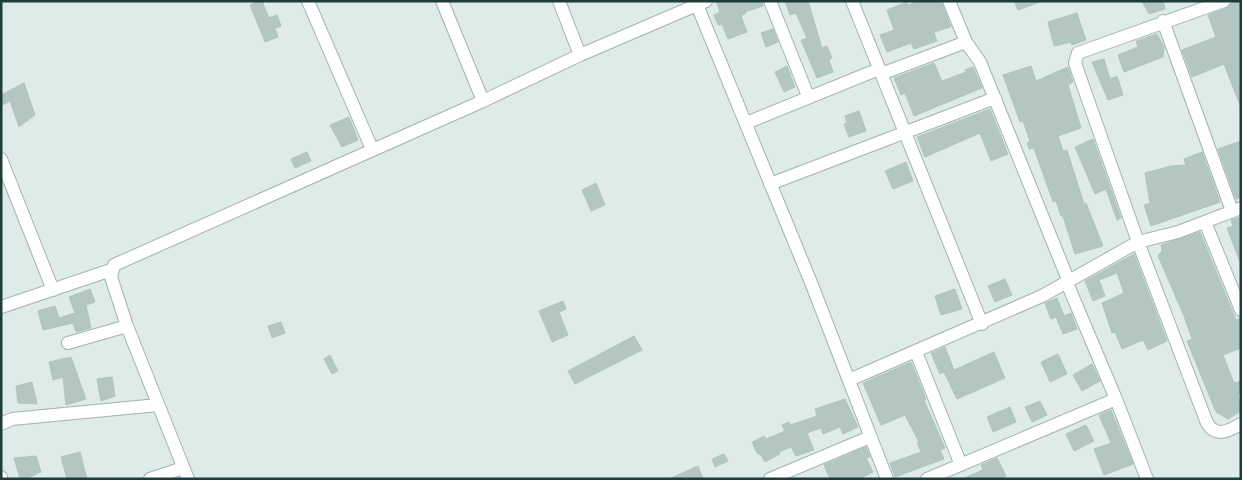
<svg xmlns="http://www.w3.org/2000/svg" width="1242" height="480" font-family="'Alegreya Sans',sans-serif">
	<rect width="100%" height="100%" fill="#deebe8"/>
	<path fill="#b3c6c1" stroke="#b0c5c0" d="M258 1H262L269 18 277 15 281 26 275 28 278 37 265 42 250 5Z
		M716 1H762L763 6 745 12 746 13 741 16 747 32 728 39 722 24 718 25 714 15 720 12Z
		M785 1H808L822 48 827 46 832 58 829 60 833 72 817 78 801 40 807 38 796 13 790 15Z
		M920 1H941L951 27 934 32 937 41 914 49 911 43 887 52 880 35 894 30 887 10 907 2 908 5Z
		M1014 1H1040V2L1018 10Z
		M1142 1H1163L1165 9 1149 14Z
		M1241 1V105H1240L1224 64 1192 77 1182 50 1216 37 1208 15 1227 8 1232 3Z
		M1077 13 1086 40 1072 45 1071 42 1054 46 1048 22Z
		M773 29 778 42 766 47 761 33Z
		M1157 34 1164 47 1163 57 1124 72 1118 55 1138 47 1136 41Z
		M1104 59 1110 79 1117 76 1123 95 1108 100 1092 62Z
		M934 63 942 81 966 72 965 70 973 67 982 88 914 116 905 93 901 95 894 78Z
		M787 66 795 87 784 92 775 72Z
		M1031 66 1036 81 1068 67 1073 82 1068 85 1081 128 1058 136 1063 151 1067 150 1084 204 1086 203 1103 246 1075 254 1063 216H1061L1056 201 1053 202 1034 148 1029 149 1027 143 1030 141 1023 121 1020 122 1003 75Z
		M24 83 35 115 19 127 10 101 1 106V95Z
		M990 109 1008 154 991 161 980 133 925 157 917 137Z
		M859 111 866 131 849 137 844 124 847 123 845 116Z
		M349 117 358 140 342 147 330 125Z
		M1093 139 1121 218 1117 220 1106 189 1095 194 1075 147Z
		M1241 141V197L1236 199 1218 149Z
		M307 152 311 161 295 168 291 159Z
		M1202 152 1220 202 1151 226 1144 205 1150 203 1145 173 1171 166 1186 165 1184 159Z
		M906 162 913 181 893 189 885 171Z
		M596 183 605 205 591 211 582 190Z
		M1241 217V262H1240L1227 228 1233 226 1231 220Z
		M1200 232 1236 320 1241 318V348L1223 355 1234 383 1241 381V392L1238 395 1241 411 1228 419 1216 412 1187 341 1192 339 1184 316 1158 256 1162 251 1161 245Z
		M1134 254 1167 341 1148 350 1143 340 1122 349 1115 332 1112 333 1102 303 1124 293 1117 273 1099 280 1105 296 1093 301 1085 281Z
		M1005 279 1012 295 995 302 988 286Z
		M90 289 95 302 86 305 91 328 76 332 73 323 43 330 38 311 55 306 59 318 75 313 69 297Z
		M955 289 962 309 941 315 935 296Z
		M1057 298 1064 316 1071 313 1077 329 1063 334 1056 317 1051 319 1045 303Z
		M563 301 566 309 559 312 568 335 552 342 539 311Z
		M281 322 285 333 272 338 268 326Z
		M634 336 642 350 575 384 568 371Z
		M945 347 954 370 994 352 1005 378 957 399 944 372 940 374 931 353Z
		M1058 354 1067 374 1050 382 1041 362Z
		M330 355 338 371 332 374 324 359Z
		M71 357 86 399 66 405 63 377 53 380 49 362Z
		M911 362 926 399 924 400 945 448 940 450 944 459 895 477 890 463 921 452 917 442H919L905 415 881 425 863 383Z
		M1092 364 1100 381 1082 391 1073 375Z
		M112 377 115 396 101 401 97 379Z
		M32 382 37 404 18 403 16 386Z
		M845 399 858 427 843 434 840 427 823 434 821 428 807 433 814 450 796 456 791 447 779 452 780 454 765 462 761 455 757 453 752 442 764 436 766 439 785 431 782 425 789 422 790 425 817 416 815 409Z
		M1040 401 1047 415 1032 422 1025 407Z
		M1010 407 1016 422 993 432 987 417Z
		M1111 410 1133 464 1104 475 1094 449 1111 443 1099 415Z
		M1086 425 1094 441 1074 451 1066 434Z
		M866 447 870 457 866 458 873 472 859 479H830L824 465Z
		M80 452 87 479H67L61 457Z
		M724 454 728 461 715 467 712 459Z
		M36 456 41 472 25 479H20L14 458Z
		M997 458 1006 476 1002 479H962L983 470 981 465Z
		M698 466 703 479H669Z"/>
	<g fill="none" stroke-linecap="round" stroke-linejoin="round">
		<defs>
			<path id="minor" d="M308 1 372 149
				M442 1 483 101
				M559 1 580 55
				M770 1 808 96
				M852 1 982 324
				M949 1 966 42 980 62 1069 282
				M1224 1 1078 53 1075 63 1138 242 1207 423C1216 438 1228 431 1241 424
				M697 5 812 285 887 479
				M1163 21 1232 211
				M881 74 966 42
				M746 123 879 69
				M1 159 53 290
				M770 184 995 98
				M1205 222 1241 310
				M1067 283 1116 399 1147 479
				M1 307 111 270
				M68 343 127 326
				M916 352 961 465
				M849 380 1042 296 1138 242 1178 232 1241 208
				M1 424 12 419 158 405
				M1 477V479
				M150 479 183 468
				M188 479 127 326 111 277 114 265 483 101 580 55 706 1
				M770 479 870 437
				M927 479 1116 399"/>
		</defs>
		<use href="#minor" stroke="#a1b3b0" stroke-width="14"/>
		<use href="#minor" stroke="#fff" stroke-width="12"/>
	</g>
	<rect width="1242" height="480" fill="none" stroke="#1e3d39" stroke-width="5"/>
</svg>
